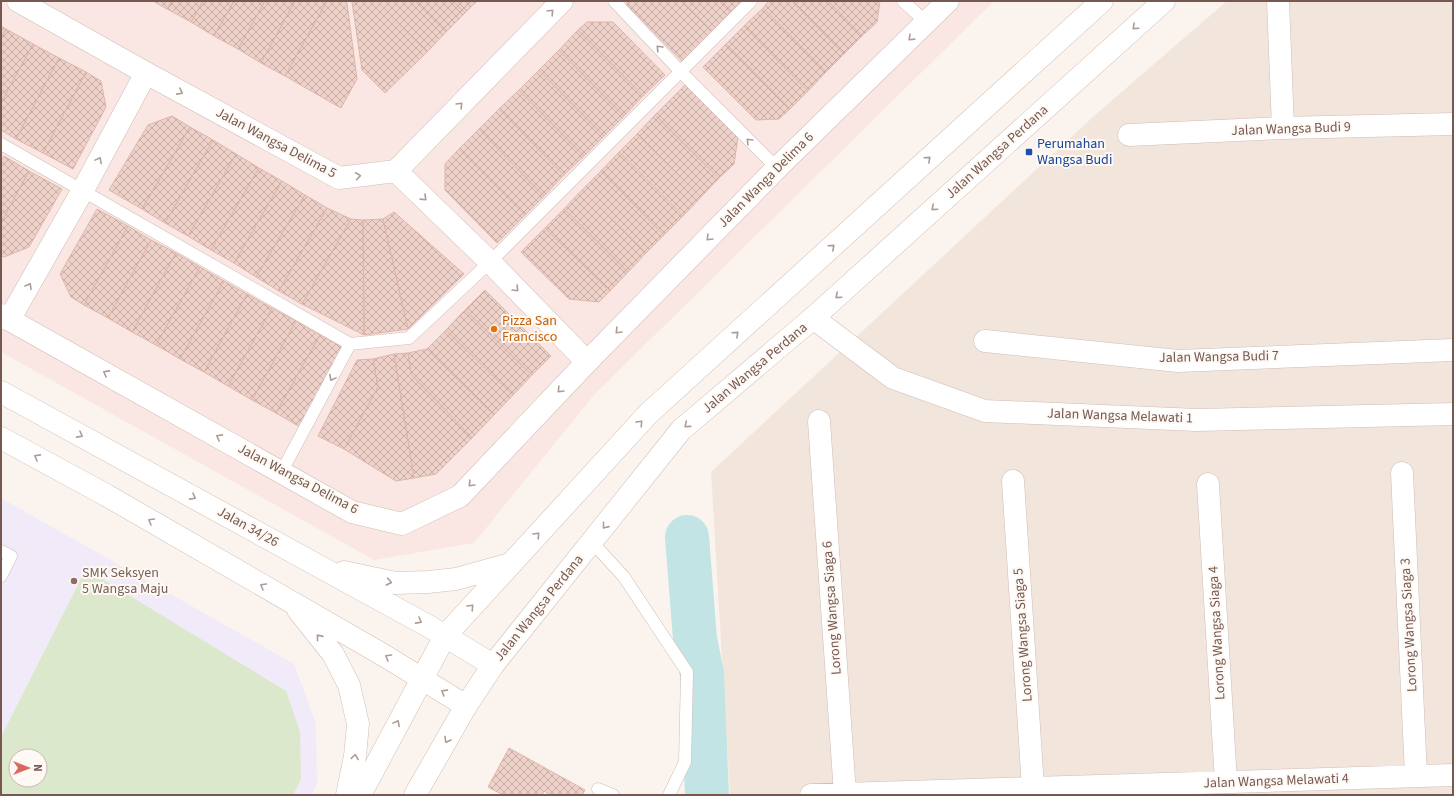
<svg xmlns="http://www.w3.org/2000/svg" width="1454" height="796" font-family="'Source Sans 3',sans-serif">
	<defs>
		<pattern id="building-cross-hatch" width="8" height="8" patternUnits="userSpaceOnUse"><rect width="8" height="8" fill="#eed1c8"/><path d="M0 0l8 8M0 8l8-8" fill="none" stroke="#c5ada5"/></pattern>
	</defs>
	<rect width="100%" height="100%" fill="#fbf4ee"/>
	<path fill="#f2e5dc" d="M1227 1H1453V795H730L711 472 1095 115Z"/>
	<path fill="#fae6e3" d="M1 1H994L594 395 474 543 374 560 1 352Z"/>
	<path fill="#f1eaf8" fill-rule="evenodd" d="M1 498 294 664 316 724 317 783 312 795H1ZM16 756H40V780H16Z"/>
	<path fill="#dce8cc" fill-rule="evenodd" d="M86 569 286 691 300 732 301 779 293 795H1V737ZM16 756H40V780H16Z"/>
	<g fill="none" stroke-linecap="round" stroke-linejoin="round">
		<path stroke="#c3e4e4" stroke-width="44" d="M687 537 695 639 702 674 707 795"/>
	</g>
	<path fill="url(#building-cross-hatch)" stroke="#dfb6aa" d="M153 1H172L167 9Z
		M172 1H203L191 22 167 9Z
		M203 1H234L214 36 191 22Z
		M234 1H265L238 49 214 36Z
		M265 1H295L261 63 238 49Z
		M295 1H327L285 76 261 63Z
		M327 1H344L347 3 357 79 341 108 285 76Z
		M353 1H377L427 52 385 93 362 70 352 2Z
		M377 1H415L446 32 427 52Z
		M415 1H453L465 13 446 32Z
		M453 1H477L465 13Z
		M627 1H682L712 31 682 61 627 5Z
		M682 1H719L730 12 712 31Z
		M719 1H742L730 12Z
		M769 1H792L844 54 826 72 763 8Z
		M792 1H828L862 36 844 54Z
		M828 1H880L877 22 862 36Z
		M763 8 826 72 808 91 744 26Z
		M587 22H613L665 75 643 96 578 30Z
		M1 26 6 29 1 38Z
		M744 26 808 91 790 109 726 44Z
		M6 29 33 44 1 103V38Z
		M578 30 643 96 624 116 559 50Z
		M33 44 59 58 16 139 1 130V103Z
		M726 44 790 109 779 119 756 120 703 67Z
		M559 50 624 116 604 136 539 70Z
		M59 58 86 72 43 153 16 139Z
		M539 70 604 136 584 156 519 90Z
		M86 72 101 81 106 107 73 169 43 153Z
		M685 85 738 137 734 164 719 178 655 115Z
		M519 90 584 156 564 175 499 109Z
		M499 109 564 175 544 196 479 129Z
		M655 115 719 178 701 197 637 134Z
		M172 116 190 127 142 209 109 190 148 125Z
		M190 127 213 140 165 223 142 209Z
		M479 129 544 196 525 215 459 149Z
		M637 134 701 197 683 216 619 152Z
		M213 140 236 154 188 236 165 223Z
		M459 149 525 215 497 243 445 190V164Z
		M619 152 683 216 664 235 601 171Z
		M236 154 259 168 211 250 188 236Z
		M4 156 29 171 1 223V161Z
		M259 168 282 181 234 263 211 250Z
		M29 171 62 189 29 247 4 257 1 256V223Z
		M601 171 664 235 646 253 582 190Z
		M282 181 305 195 256 277 234 263Z
		M582 190 646 253 628 272 564 209Z
		M305 195 327 208 279 291 256 277Z
		M327 208 351 219 302 304 279 291Z
		M97 209 128 226 84 305 71 297 60 274Z
		M564 209 628 272 610 291 545 228Z
		M394 212 464 274 408 329 383 219Z
		M351 219 363 220 364 335 302 304Z
		M383 219 408 329 364 335 363 220Z
		M128 226 151 240 108 318 84 305Z
		M545 228 610 291 599 302 569 299 521 252Z
		M151 240 176 253 132 332 108 318Z
		M176 253 200 267 156 345 132 332Z
		M200 267 224 281 180 359 156 345Z
		M224 281 247 294 204 372 180 359Z
		M485 290 551 356 532 375 465 310Z
		M247 294 272 308 228 386 204 372Z
		M272 308 296 321 252 400 228 386Z
		M465 310 532 375 513 395 446 330Z
		M296 321 320 335 276 413 252 400Z
		M446 330 513 395 494 415 427 349Z
		M320 335 344 348 300 427 276 413Z
		M427 349 494 415 472 438 411 374 408 353Z
		M408 353 411 374 472 438 436 474 414 478 394 354Z
		M394 354 414 478 396 481 344 449 378 387 373 359Z
		M373 359 378 387 344 449 318 436 357 360Z
		M509 748 585 790 582 795H550L544 791 542 795H503L488 787Z"/>
	<g fill="none" stroke-linecap="round" stroke-linejoin="round">
		<defs>
			<path id="service" d="M614 1 681 72 777 168
				M903 1 927 23
				M1 144 350 344 409 338 490 262 751 1
				M282 471 350 344
				M592 542 624 577 687 672 685 762 669 795
				M1 551 11 556 1 576
				M598 789 613 795"/>
			<path id="minor" d="M18 1 146 73 339 178 396 171 562 1
				M1278 1 1283 128
				M1129 135 1283 128 1453 124
				M396 171 490 262 587 362
				M1 315 352 512 402 524 460 496 587 362 777 168 948 1
				M9 320 83 190 146 73
				M985 341 1178 361 1453 350
				M819 421 845 794
				M1402 473 1416 776
				M1013 481 1033 788
				M1208 484 1226 782
				M811 795 1453 775"/>
			<path id="tertiary" d="M813 318 893 378 985 411 1197 420 1453 414"/>
			<path id="secondary" d="M1 392 430 627 493 665
				M1 438 106 495 385 656 466 706
				M344 572 396 583 428 582 456 579 510 564
				M298 610 333 654 349 685 358 724 355 756 347 795
				M360 795 445 636 648 414 1102 1
				M415 795 466 706 493 665 681 430 813 318 1164 1"/>
		</defs>
		<use href="#service" stroke="#cfbdb6" stroke-width="13"/>
		<use href="#minor" stroke="#cfbdb6" stroke-width="23"/>
		<use href="#tertiary" stroke="#cfbdb6" stroke-width="23"/>
		<use href="#secondary" stroke="#d2bdb3" stroke-width="23"/>
		<use href="#service" stroke="#fff" stroke-width="12"/>
		<use href="#minor" stroke="#fff" stroke-width="22"/>
		<use href="#tertiary" stroke="#fff" stroke-width="22"/>
		<use href="#secondary" stroke="#fff" stroke-width="22"/>
	</g>
	<defs><path id="oneway-chevron" d="M-2-3.5L2.5 0L-2 3.5" fill="none" stroke-width="1.6" stroke-linecap="round" stroke-linejoin="round"/></defs>
	<g stroke="#ac9b97">
		<use href="#oneway-chevron" transform="translate(551 12) rotate(-46)"/>
		<use href="#oneway-chevron" transform="translate(1135 27) rotate(138)"/>
		<use href="#oneway-chevron" transform="translate(911 38) rotate(136)"/>
		<use href="#oneway-chevron" transform="translate(659 48) rotate(-133)"/>
		<use href="#oneway-chevron" transform="translate(180 92) rotate(28)"/>
		<use href="#oneway-chevron" transform="translate(460 105) rotate(-46)"/>
		<use href="#oneway-chevron" transform="translate(749 141) rotate(-135)"/>
		<use href="#oneway-chevron" transform="translate(928 159) rotate(-42)"/>
		<use href="#oneway-chevron" transform="translate(99 160) rotate(-62)"/>
		<use href="#oneway-chevron" transform="translate(358 176) rotate(-8)"/>
		<use href="#oneway-chevron" transform="translate(424 198) rotate(44)"/>
		<use href="#oneway-chevron" transform="translate(934 208) rotate(138)"/>
		<use href="#oneway-chevron" transform="translate(709 238) rotate(134)"/>
		<use href="#oneway-chevron" transform="translate(832 247) rotate(-42)"/>
		<use href="#oneway-chevron" transform="translate(29 286) rotate(-60)"/>
		<use href="#oneway-chevron" transform="translate(516 289) rotate(46)"/>
		<use href="#oneway-chevron" transform="translate(838 296) rotate(138)"/>
		<use href="#oneway-chevron" transform="translate(618 331) rotate(134)"/>
		<use href="#oneway-chevron" transform="translate(736 334) rotate(-42)"/>
		<use href="#oneway-chevron" transform="translate(106 373) rotate(-151)"/>
		<use href="#oneway-chevron" transform="translate(332 378) rotate(118)"/>
		<use href="#oneway-chevron" transform="translate(560 390) rotate(134)"/>
		<use href="#oneway-chevron" transform="translate(640 423) rotate(-47)"/>
		<use href="#oneway-chevron" transform="translate(687 425) rotate(140)"/>
		<use href="#oneway-chevron" transform="translate(80 435) rotate(29)"/>
		<use href="#oneway-chevron" transform="translate(219 437) rotate(-151)"/>
		<use href="#oneway-chevron" transform="translate(37 457) rotate(-151)"/>
		<use href="#oneway-chevron" transform="translate(471 484) rotate(134)"/>
		<use href="#oneway-chevron" transform="translate(193 497) rotate(29)"/>
		<use href="#oneway-chevron" transform="translate(151 521) rotate(-150)"/>
		<use href="#oneway-chevron" transform="translate(605 526) rotate(129)"/>
		<use href="#oneway-chevron" transform="translate(537 535) rotate(-47)"/>
		<use href="#oneway-chevron" transform="translate(389 582) rotate(11)"/>
		<use href="#oneway-chevron" transform="translate(263 586) rotate(-150)"/>
		<use href="#oneway-chevron" transform="translate(471 607) rotate(-47)"/>
		<use href="#oneway-chevron" transform="translate(419 621) rotate(29)"/>
		<use href="#oneway-chevron" transform="translate(319 637) rotate(-129)"/>
		<use href="#oneway-chevron" transform="translate(388 657) rotate(-149)"/>
		<use href="#oneway-chevron" transform="translate(444 692) rotate(-148)"/>
		<use href="#oneway-chevron" transform="translate(397 723) rotate(-62)"/>
		<use href="#oneway-chevron" transform="translate(447 740) rotate(120)"/>
		<use href="#oneway-chevron" transform="translate(355 757) rotate(-81)"/>
	</g>
	<rect fill="#1a4fb4" stroke="#fef9f4" stroke-width="1.5" x="1025" y="148" width="8" height="8" rx="2"/>
	<circle fill="#e8710a" stroke="#fef9f4" stroke-width="1.5" cx="494" cy="329" r="4"/>
	<circle fill="#8d6e63" stroke="#fef9f4" stroke-width="1.5" cx="74" cy="581" r="4"/>
	<g text-anchor="middle" dominant-baseline="central" stroke-width="4" stroke-linejoin="round" paint-order="stroke">
		<g font-size="14" fill="#755951" stroke="#fef9f4">
			<text transform="translate(1291 129) rotate(-2)">Jalan Wangsa Budi 9</text>
			<text transform="translate(276 143) rotate(28)">Jalan Wangsa Delima 5</text>
			<text transform="translate(997 152) rotate(-42)">Jalan Wangsa Perdana</text>
			<text transform="translate(766 180) rotate(-45)">Jalan Wanga Delima 6</text>
			<text transform="translate(1219 357) rotate(-1)">Jalan Wangsa Budi 7</text>
			<text transform="translate(755 368) rotate(-40)">Jalan Wangsa Perdana</text>
			<text transform="translate(1120 416) rotate(2)">Jalan Wangsa Melawati 1</text>
			<text transform="translate(298 479) rotate(28)">Jalan Wangsa Delima 6</text>
			<text transform="translate(248 527) rotate(29)">Jalan 34/26</text>
			<text transform="translate(539 608) rotate(-51)">Jalan Wangsa Perdana</text>
			<text transform="translate(832 608) rotate(-94)">Lorong Wangsa Siaga 6</text>
			<text transform="translate(1409 625) rotate(-93)">Lorong Wangsa Siaga 3</text>
			<text transform="translate(1217 633) rotate(-93)">Lorong Wangsa Siaga 4</text>
			<text transform="translate(1023 635) rotate(-94)">Lorong Wangsa Siaga 5</text>
			<text transform="translate(1276 781) rotate(-2)">Jalan Wangsa Melawati 4</text>
		</g>
		<g font-size="14" fill="#164399" stroke="#fef9f4" text-anchor="start">
			<text x="1037" y="144">Perumahan<tspan x="1037" dy="16">Wangsa Budi</tspan></text>
		</g>
		<g font-size="14" fill="#c56008" stroke="#fef9f4" text-anchor="start">
			<text x="502" y="321">Pizza San<tspan x="502" dy="16">Francisco</tspan></text>
		</g>
		<g font-size="14" fill="#785e54" stroke="#fef9f4" text-anchor="start">
			<text x="82" y="573">SMK Seksyen<tspan x="82" dy="16">5 Wangsa Maju</tspan></text>
		</g>
	</g>
	<rect width="1454" height="796" fill="none" stroke="#755951" stroke-width="4"/>
	<g transform="translate(28 768) rotate(90)"><circle r="19" fill="#fef9f4" stroke="#c7b9b3"/>
	<path d="M0-3L7 15L0 10L-7 15Z" fill="#d86960"/>
	<text y="-6" font-size="11" font-weight="bold" text-anchor="middle" fill="#755951">N</text>
	</g>
</svg>
